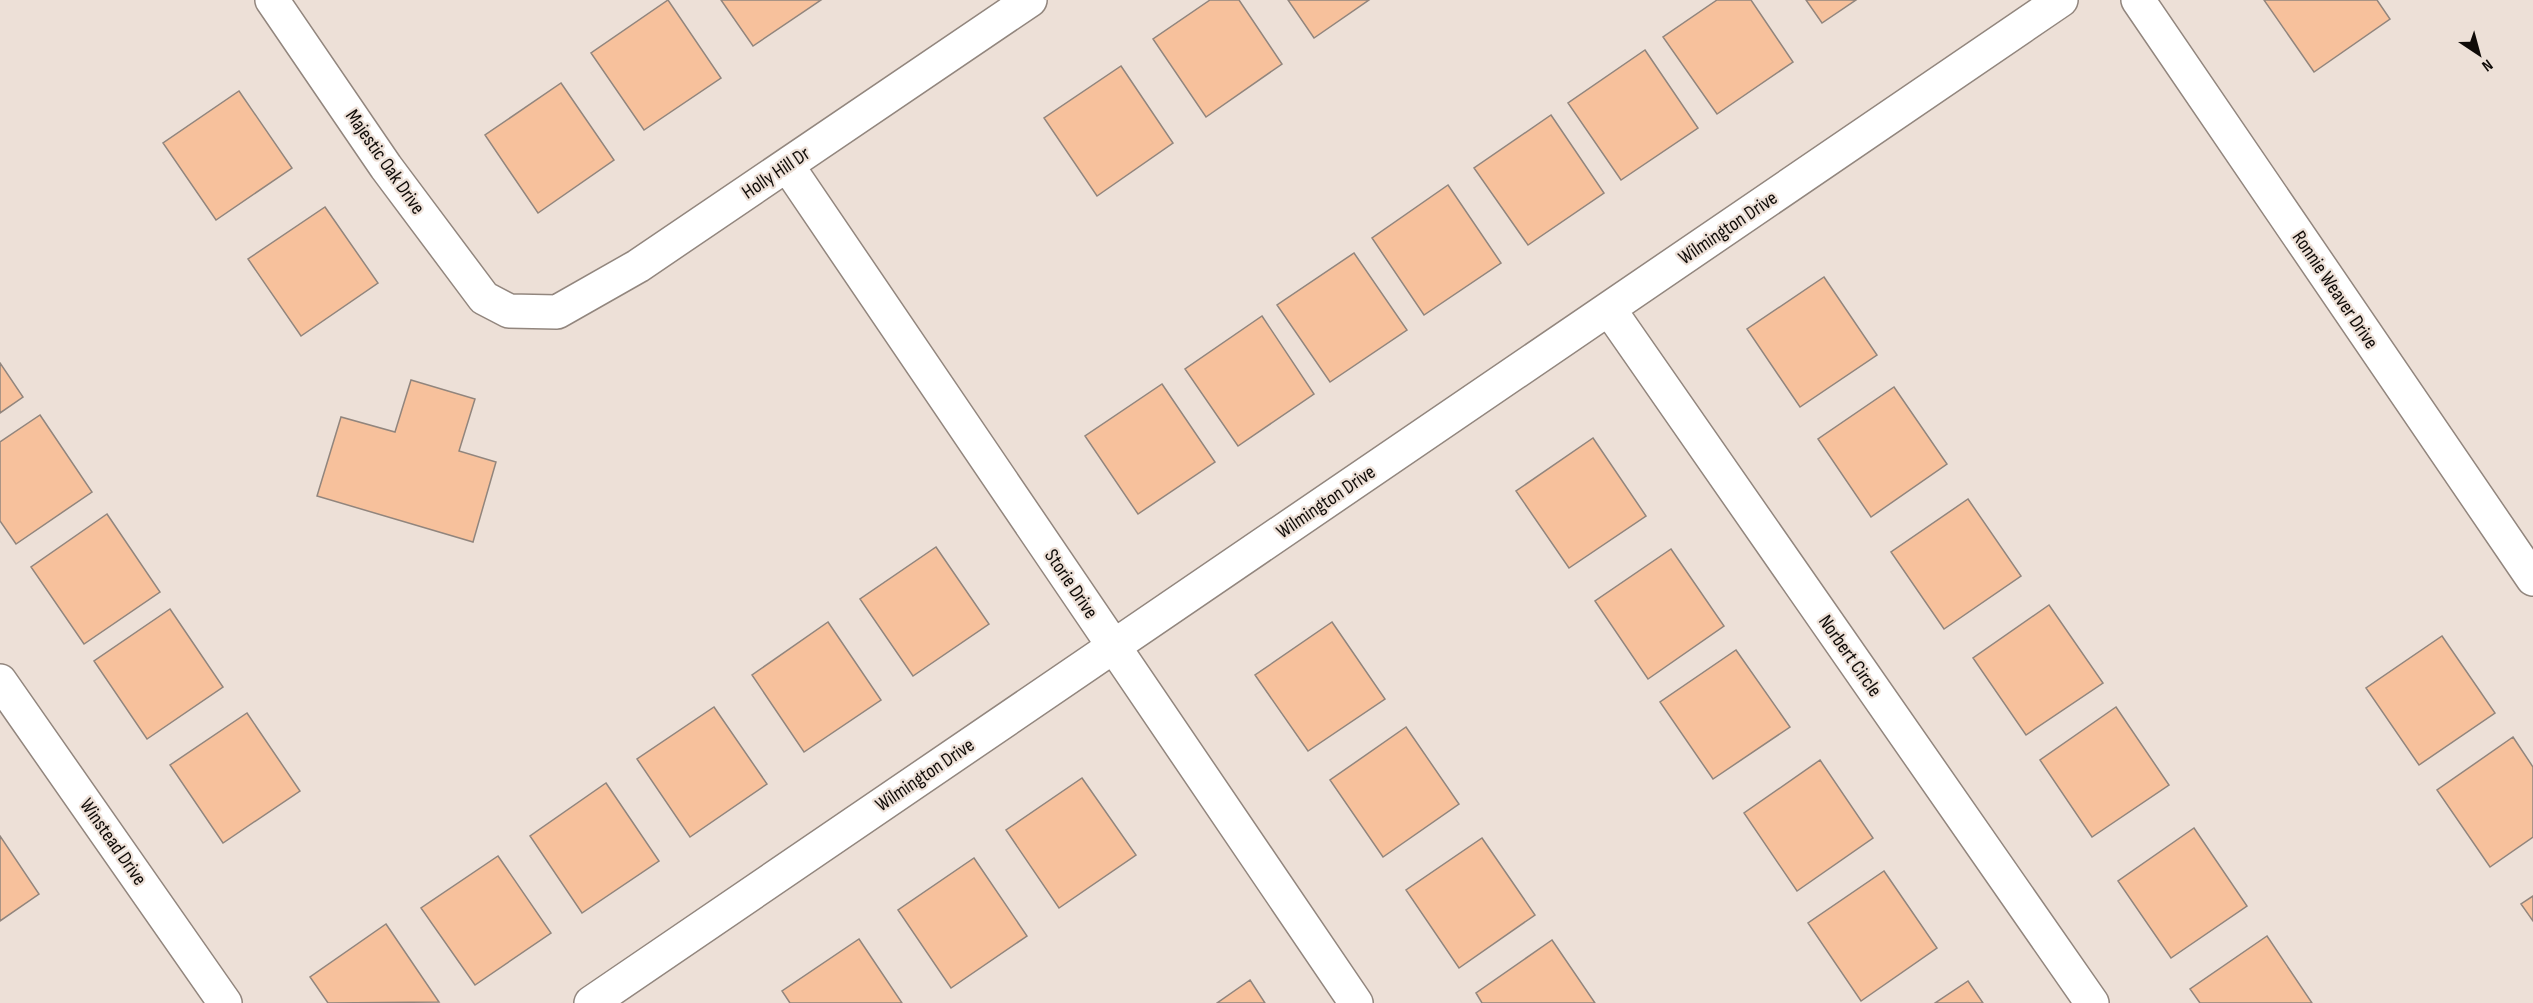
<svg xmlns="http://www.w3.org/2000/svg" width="2533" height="1003" font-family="'Sofia Sans Condensed',sans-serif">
	<rect width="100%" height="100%" fill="#ede0d7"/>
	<path fill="#f7c19c" stroke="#91857d" stroke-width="1.5" d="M668 0 721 78 644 130 591 53Z
		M721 0H821L753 46Z
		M1210 0H1239L1282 64 1206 117 1153 39Z
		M1288 0H1369L1314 38Z
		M1717 0H1751L1793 62 1717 114 1663 37Z
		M1806 0H1856L1822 23Z
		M2264 0H2377L2390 19 2314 72Z
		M1645 50 1698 128 1621 180 1568 103Z
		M1121 66 1173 143 1097 196 1044 118Z
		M561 83 614 160 538 213 485 135Z
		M239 91 292 168 216 220 163 143Z
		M1551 115 1604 193 1528 245 1474 168Z
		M1448 185 1501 263 1424 315 1372 238Z
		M325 207 378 283 301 336 248 259Z
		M1354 253 1407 330 1330 382 1277 305Z
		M1824 277 1877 355 1800 407 1747 329Z
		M1262 316 1314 394 1238 446 1185 369Z
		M0 363 23 397 0 413Z
		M411 380 475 399 459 451 496 462 473 542 317 496 341 417 395 432Z
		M1162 384 1215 462 1138 514 1085 436Z
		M1894 387 1947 464 1871 517 1818 439Z
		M40 415 92 492 16 544 0 521V442Z
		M1593 438 1646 516 1569 568 1516 491Z
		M1968 499 2021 576 1944 629 1891 552Z
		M107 514 160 592 84 644 31 567Z
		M936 547 989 624 913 676 860 599Z
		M1671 549 1724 626 1648 679 1595 601Z
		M2049 605 2103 683 2026 735 1973 658Z
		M170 609 223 687 147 739 94 661Z
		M828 622 881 700 804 752 752 675Z
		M1332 622 1385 699 1308 751 1255 675Z
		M2442 636 2495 713 2419 765 2366 688Z
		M1736 650 1790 727 1713 779 1660 702Z
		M714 707 767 784 690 837 637 759Z
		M2116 707 2169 785 2092 837 2040 760Z
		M247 713 300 791 223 843 170 765Z
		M1406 727 1459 804 1383 857 1330 780Z
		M2513 737 2533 767V837L2490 867 2437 790Z
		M1820 760 1873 838 1797 891 1744 813Z
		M1082 778 1136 855 1059 908 1006 830Z
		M606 783 659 861 582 913 530 836Z
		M2194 828 2247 906 2171 958 2118 881Z
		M0 836 39 894 0 921Z
		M1482 838 1535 915 1459 968 1406 890Z
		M498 856 551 933 475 985 421 908Z
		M974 858 1027 936 951 988 898 910Z
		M1884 871 1937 948 1861 1001 1808 923Z
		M2533 896V921L2521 904Z
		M386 924 439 1002 328 1003 310 977Z
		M2267 936 2312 1003H2200L2190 989Z
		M859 939 902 1003H790L782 991Z
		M1552 940 1595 1003H1482L1476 993Z
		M1250 980 1265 1003H1217Z
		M1968 981 1983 1003H1935Z"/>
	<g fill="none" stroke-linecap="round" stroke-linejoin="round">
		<defs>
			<path id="minor" d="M272 0 386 167 484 298 509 311 557 312 638 266 1030 0
				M2138 0 2533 579
				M787 165 1356 1003
				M1609 309 2092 1003
				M0 681 225 1003
				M591 1003 2061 0"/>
		</defs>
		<use href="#minor" stroke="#92867e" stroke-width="36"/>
		<use href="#minor" stroke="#fff" stroke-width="33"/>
	</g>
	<g text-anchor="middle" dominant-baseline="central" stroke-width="4.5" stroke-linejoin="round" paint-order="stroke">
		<g font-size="20" fill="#0f0b08" stroke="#ede0d7">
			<text transform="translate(385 162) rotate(55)">Majestic Oak Drive</text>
			<text transform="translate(776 173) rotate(-34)">Holly Hill Dr</text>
			<text transform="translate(1728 228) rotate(-34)">Wilmington Drive</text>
			<text transform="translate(2335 290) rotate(56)">Ronnie Weaver Drive</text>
			<text transform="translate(1326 502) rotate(-34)">Wilmington Drive</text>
			<text transform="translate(1071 584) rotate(56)">Storie Drive</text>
			<text transform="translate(1850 656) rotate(55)">Norbert Circle</text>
			<text transform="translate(925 775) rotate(-34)">Wilmington Drive</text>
			<text transform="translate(113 842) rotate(55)">Winstead Drive</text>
		</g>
	</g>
	<g transform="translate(2479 54) rotate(144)" stroke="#ede0d7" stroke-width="4.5" paint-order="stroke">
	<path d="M0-4.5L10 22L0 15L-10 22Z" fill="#0f0b08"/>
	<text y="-9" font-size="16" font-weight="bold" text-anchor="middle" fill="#0f0b08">N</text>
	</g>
</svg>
